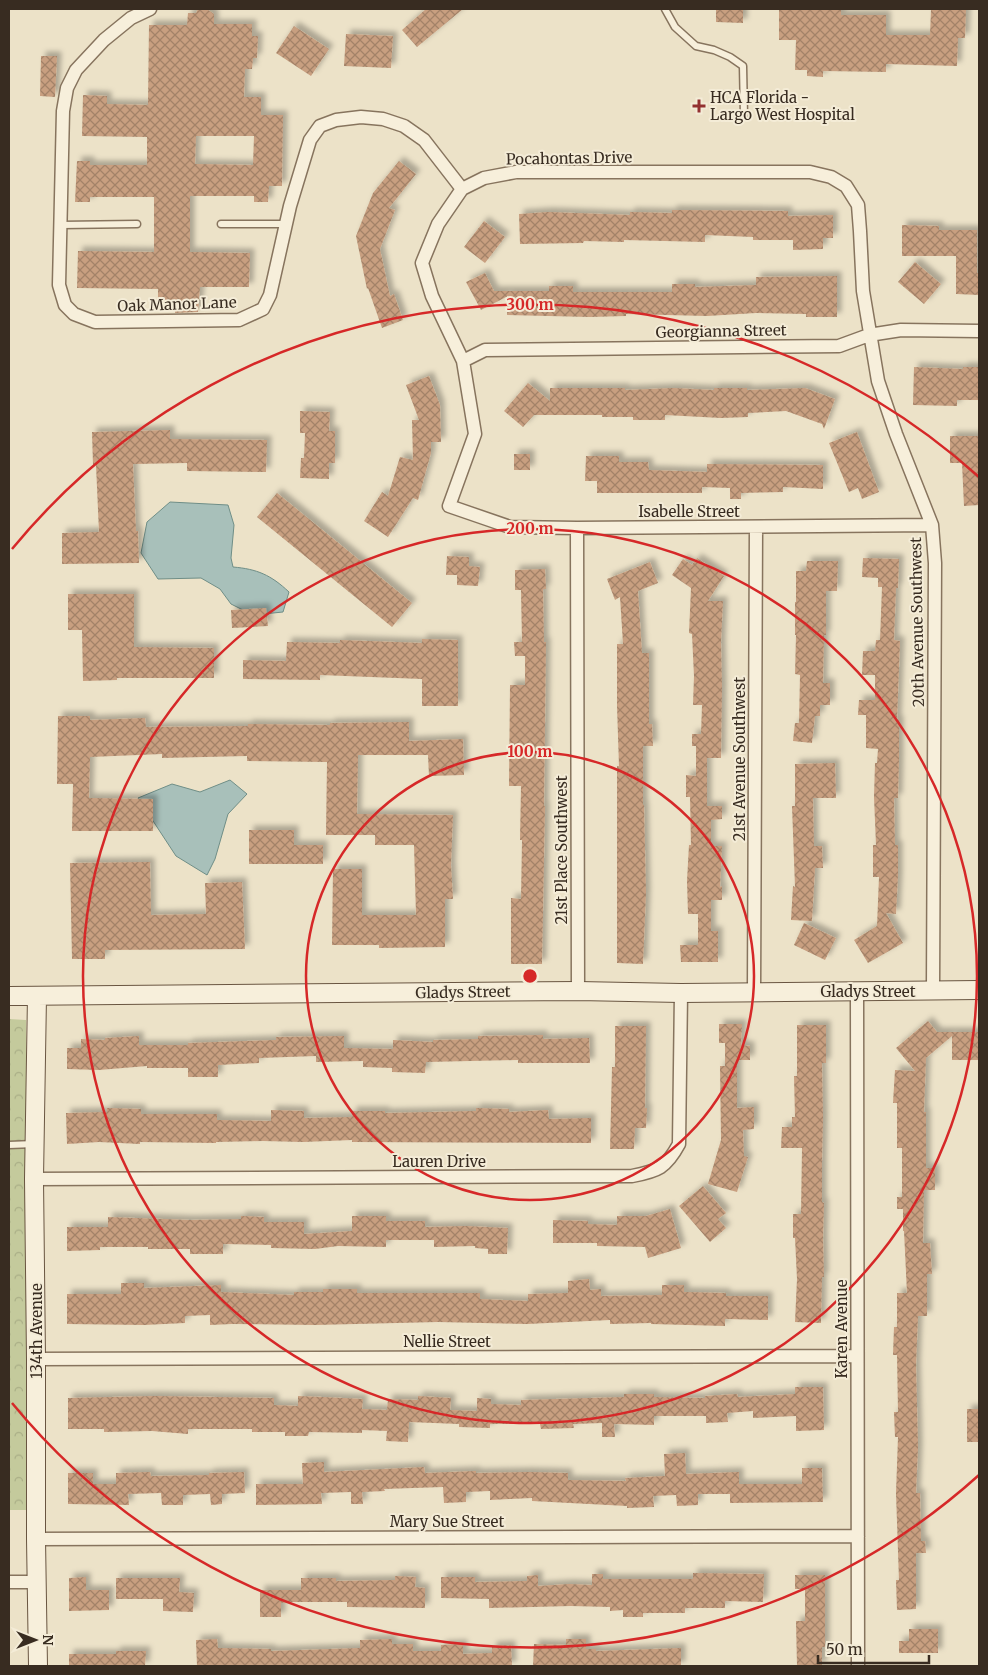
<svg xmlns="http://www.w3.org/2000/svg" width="988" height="1675" font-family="Merriweather,serif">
	<defs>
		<pattern id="park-crowns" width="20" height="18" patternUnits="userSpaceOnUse" patternTransform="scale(1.25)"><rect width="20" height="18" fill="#c4ca9c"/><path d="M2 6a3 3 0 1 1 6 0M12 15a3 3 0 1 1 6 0" fill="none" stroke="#a9ae86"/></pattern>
		<pattern id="building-cross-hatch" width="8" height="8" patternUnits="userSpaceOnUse" patternTransform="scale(1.25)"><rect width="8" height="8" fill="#c89f80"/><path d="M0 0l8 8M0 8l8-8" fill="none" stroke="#a38268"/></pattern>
		<filter id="shadow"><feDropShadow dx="4.5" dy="-4.5" stdDeviation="2.5" flood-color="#0004"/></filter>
	</defs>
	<rect width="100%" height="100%" fill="#ece2c8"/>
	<path fill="url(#park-crowns)" d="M9 1019 26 1020 27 1510H9Z"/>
	<path fill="#a8c0ba" stroke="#6f8e87" d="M170 502 228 505 234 525 231 558 233 567C257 569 271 575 289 592L283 612 253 615 231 604 220 589 201 578 158 579 141 553 147 522Z
		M230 780 247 794 228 814 215 859 207 875 176 856 138 798 172 784 200 792Z"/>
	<path fill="url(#building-cross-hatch)" fill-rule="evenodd" filter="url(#shadow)" d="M198 9H207L214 14V24H252V36H258L257 58H253L252 69H245L244 97H261V115H283L282 186H269L268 202H254V196H190V252L250 253 249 287H200L198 312 175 313V302L158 301V289L77 288 78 251 154 252V197H90V202H75L77 161H90V165H147V137L82 136 83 95 107 96V104L148 105 149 25H187L188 13H196ZM196 136H254L253 165 195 164Z
		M426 9H463L417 47 402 30Z
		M716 9H743V23L716 22Z
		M779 9H841V15H886V35H930L931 9H966L965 38H958L957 66 886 64V72L823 71V77L807 76V70H795L796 40H779Z
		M294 26 329 49 311 76 276 53Z
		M346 34 393 36 391 68 344 66Z
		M41 56H57L55 97 40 96Z
		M399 161 416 174 389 208 395 210 380 249 390 296 394 294 403 320 382 328 368 288 367 289 356 236 373 193Z
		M672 210 788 211V216L833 215V238H823V249L793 250V240H753V237L705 235V242L624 240V242L584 241 583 243 520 244 519 214 548 212 630 215V212L672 213Z
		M484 221 505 237 485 263 464 247Z
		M902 225 939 226V230H977V273H979V295L956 294V256H902Z
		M915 262 941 284 924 304 898 282Z
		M485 273 494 291H549V286H573V292H672V284H695V287L756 285V277L837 276V317H806V314L756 313 707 316 626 314V316L590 317 507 315 508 296 481 310 466 282Z
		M914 367 963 369V367H979V400H957V406L913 405Z
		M429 376 440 405 441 442H431V453L418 500 413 498 388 537 364 521 382 492 388 496 400 457 413 460 412 420H419L406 385Z
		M528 383 550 401V388H625V390L673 388 714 390V388H747V390L805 388 835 399 824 429 822 424 786 411 748 413V417L721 418 665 415V420H633V417H602V415H534L523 427 504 411Z
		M300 411 330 412 329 431H335V463H329V479L300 478 301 458H304L305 433H300Z
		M170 430V439L267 440 266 472 187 471V463L133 464 136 531H138L139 563 62 564V533L99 532 96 465H93L92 432Z
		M857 432 879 492 862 499 858 488 849 492 829 443Z
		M950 436H979V505L964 506 962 463H950Z
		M514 454H530V470H514Z
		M586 456H619V462H648L649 470 707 472V464L823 465V489L783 487V492L741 493V499H730V488L702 487V493H597V481H585Z
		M277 493 412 603 392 627 257 517Z
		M447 556 469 557V566L480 567 478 586 457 585V575H446Z
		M697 558 724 576 708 601H723L721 642 722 687 721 758H707V806H722V819L711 820V846H722L720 887 722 886V900H711V931H718V962H681L680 945H698V914H688L687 881 689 845H691L690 797H686V775L696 776V746H692V734H701L702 705H693L694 676 692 634 689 633 691 588 672 575 683 559 692 565Z
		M863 558 899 559 898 588H896L894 640 900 641 897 720H899V758L898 798H894L895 845H898V875L896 914 886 913 903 943 868 963 854 940 877 926 879 877H873V845H876L874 797 875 763H877L878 749 866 748V715H858L859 700H875V675H862L863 651H875L876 640H880L882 587H878V578L862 577Z
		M807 561H838L837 591H826V635H824L823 683H830V705H820V716H815L812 743 793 741 795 723H799L800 675 795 674 796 635H795V602H796V571H806Z
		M650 562 658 583 638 591 642 653H649V724H652L653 746H643V805H644L646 893 643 964 617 963V766H619L617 706V644H623L620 597 615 600 607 579Z
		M545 569 546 589H543L544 642H546L544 806H545L542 964H511V898L521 899 522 840H520L521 786H509L510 685H525V656H515L514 642H522L521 590H515V570Z
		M68 594H134V647L214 648V678H117V680L83 681 82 630H68Z
		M266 608 268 626 232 628 231 610Z
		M422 639 458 640V706H422V679L320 675V680L243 679V660L286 661 287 642 340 643V640L422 643Z
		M58 716H90V720L145 718 146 727 248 726V724L330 725V723L409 722V741L463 739 464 775 429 776 428 755H358L357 814 453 815 451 865 453 899H445V947L379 948V945H332L333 869H362V915H416L414 845H375V835H326L327 762 247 761V756L162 758V754L90 757 89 798 153 799V831H72L73 784H57Z
		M835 763 836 798H813L814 846H822L823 868H815L812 921 791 920 793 886 795 887 792 806H795V764Z
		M249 830H294V845H323V864H249Z
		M150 862 151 915 206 914 205 883 242 882 245 949 105 950V959H72L70 863Z
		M804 923 836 938 825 960 794 945Z
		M928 1021 937 1032H979V1060H952V1036L926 1058 924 1112H926V1168H935V1190H924L923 1243H930L932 1274H927V1316H918L916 1365 918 1447 916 1493H920L921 1541H925L926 1553H916V1609L897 1610 896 1580H899L896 1493 898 1437H895L894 1412H898L897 1355H893L894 1327H897V1293H907L904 1231H903V1209H897V1197H902V1148H897V1103H893L895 1070 915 1071 896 1048Z
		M719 1024H742L741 1045 750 1046V1060H737V1108L754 1107V1129L743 1130 744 1156 748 1157 737 1192 708 1184 721 1140 720 1066H725V1043H719Z
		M797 1025H826V1063H822L823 1118 822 1161V1202L824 1203 823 1238 824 1277H822L821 1323 795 1322 797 1279 795 1238H793V1214H801L802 1148H781L782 1127H792V1117H795L794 1076H797Z
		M615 1026H646L645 1108H647L646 1128H635L634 1149H610L612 1067H615Z
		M543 1035V1039L589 1038 590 1063H518V1060L426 1062 425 1073 392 1072V1068L363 1067V1061L316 1062V1056L259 1058V1063L218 1065V1077H188V1068H147V1066L99 1070 67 1069V1048H81V1039L105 1040V1038L139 1036V1045H188V1043L276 1040V1037L344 1036V1048L393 1049V1040L433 1042V1040L478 1039V1036Z
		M107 1108 141 1109V1114H217V1120L271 1121V1110L304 1111V1118L352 1117V1111H385V1113L476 1111V1108L509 1109V1112L548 1110 549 1119 591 1118V1143L352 1142V1140L303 1142 263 1141 216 1142V1143L140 1142V1144L99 1142 67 1144 66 1113 107 1112Z
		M703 1186 726 1213 718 1219 726 1228 710 1242 679 1206Z
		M670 1209 681 1248 648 1258 645 1247 597 1246V1243H553V1220L588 1221V1224L617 1225V1216H646Z
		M241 1216 264 1217V1222H304V1234L352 1231V1216H386V1221H425V1227L466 1226 508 1228 507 1254H488V1249L475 1248V1246L434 1247V1240H386V1247L338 1246 315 1249 271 1248V1245L223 1244V1254H190V1249H148V1247H100V1250L67 1251V1227H108V1217L190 1220 241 1219Z
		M589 1279 590 1290 601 1289V1296L662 1295V1285H684V1292L726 1293V1296H768V1320L725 1319V1326L651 1324V1323L610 1324V1320L527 1324 438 1322 315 1325 232 1324 210 1325V1315L185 1316V1323L144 1325 67 1324V1294H121V1283H144V1288L221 1285V1292L294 1295V1292H323V1289H357V1293H480V1299L528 1301V1294L568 1293V1281Z
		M795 1387H823L824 1430 796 1431V1416L753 1418V1411L727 1413 728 1422 706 1423V1416H654V1425L614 1424 615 1437H602V1423L573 1424 574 1428 541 1429 540 1424H490V1428L459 1427V1424L409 1422 408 1442 386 1441 387 1431 362 1430V1433L309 1432 308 1436H285V1432H252V1429H188V1434L152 1431 104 1432V1429H68V1398L155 1396 274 1398V1405L298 1406V1396L322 1397 363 1399 362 1409 387 1410 388 1399 418 1400V1396L451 1398 450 1410 477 1411V1398L491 1399V1404L521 1405V1400L624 1397V1394H654V1397L705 1398V1396L737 1394 738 1397 795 1394Z
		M967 1409H979V1442H967Z
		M685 1453 686 1474 739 1472V1484H802V1468H822L823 1502 730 1503V1494H698V1505L677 1506 676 1495 653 1496 654 1507 627 1508V1506L532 1501V1498L490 1500V1491L466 1492V1502L444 1503 443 1487 384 1489 385 1491 362 1492 363 1504H351V1492L321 1493 322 1504 256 1505V1484H303L302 1463 324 1462V1472L424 1467 425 1473 476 1471V1473L528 1472 568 1473V1480L626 1481 625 1478 665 1476 664 1454Z
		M150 1472 151 1476 209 1475V1473L244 1472 245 1493 222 1494V1504L211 1505 210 1494 183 1495V1505H162L161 1493 128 1494 129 1505 68 1504V1473H93V1484H116V1473Z
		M693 1573 764 1574 763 1602 725 1601V1608H685V1613H643V1617H623V1610L610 1611V1607L571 1606 489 1608V1599L441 1598V1577H475V1582L527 1581V1576L538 1575V1586L569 1584 592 1585V1574H603V1579H693Z
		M795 1575H825V1647H822V1666H797L796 1621H805V1589H795Z
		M395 1576 416 1577 415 1587 425 1588V1608L347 1607V1602H291L281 1603V1617H260V1590H301V1578H336V1581L395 1580Z
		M86 1577V1590H109V1610L69 1611V1578Z
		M116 1578H180L179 1592 194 1593 193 1612 163 1611V1599H116Z
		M909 1629H938V1653H899V1641H909Z
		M217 1639 218 1648 271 1649V1651L360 1648V1640L392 1639V1644H413V1651H441V1645L463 1644V1654L492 1653V1646L511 1645 512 1666H197L196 1640Z
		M566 1639H586V1649H596V1651L681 1648V1666H533L534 1644 566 1645Z
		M116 1651H146L145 1666H69V1654H116Z"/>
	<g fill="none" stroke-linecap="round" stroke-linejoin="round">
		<defs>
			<path id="lane" d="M665 9 675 27 696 46 714 50 730 57 743 66 744 116
				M221 224H286
				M61 225 137 224
				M9 1145 34 1144"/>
			<path id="street" d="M150 9 131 18 104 40 76 70 67 88 63 111 59 285 65 305 74 314 95 322 239 320 263 309 270 295 290 206 310 140 320 126 336 120 361 117 383 119 404 126 424 140 462 189
				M463 361 485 350 839 346 869 335 901 330 979 331
				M932 525 577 528 510 527 449 506 475 434 463 361 432 296 422 263 438 224 462 189 484 178 516 172H810L831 177 846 186 858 205 860 231 863 291 878 381 896 434 932 525 935 563 933 990
				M577 528 578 991
				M857 991 858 1666
				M754 992 756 527
				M34 1179 632 1176C658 1171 666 1168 679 1144L681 993
				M36 1359 857 1356
				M36 1539 858 1536
				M9 1582H37"/>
			<path id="secondary" d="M9 996 578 991 681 993 979 990
				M37 996 34 1179 36 1359V1539L38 1666"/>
		</defs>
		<use href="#lane" stroke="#87745e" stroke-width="9"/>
		<use href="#street" stroke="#87745e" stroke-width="15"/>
		<use href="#secondary" stroke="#695541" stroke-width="20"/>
		<use href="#lane" stroke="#f7efdb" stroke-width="6"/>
		<use href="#street" stroke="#f7efdb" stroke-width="12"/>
		<use href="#secondary" stroke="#f7efdb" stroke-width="18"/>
	</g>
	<g fill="none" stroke="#d62828" stroke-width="2.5">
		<circle cx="530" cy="976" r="224"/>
		<circle cx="530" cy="976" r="447"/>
		<path d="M979 1475A671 671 0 0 1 12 1403M12 549A671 671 0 0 1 979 477"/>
	</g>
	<path fill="#933131" stroke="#f4ecd7" stroke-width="2" d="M696.5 98.5h5v5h5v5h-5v5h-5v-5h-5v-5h5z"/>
	<g text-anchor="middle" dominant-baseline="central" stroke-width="4" stroke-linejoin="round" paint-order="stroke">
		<g font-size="15" fill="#382c21" stroke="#f4ecd7" text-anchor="start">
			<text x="710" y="97">HCA Florida -<tspan x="710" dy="17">Largo West Hospital</tspan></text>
		</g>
		<g font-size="15" fill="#382c21" stroke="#f4ecd7">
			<text transform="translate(569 158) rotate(-1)">Pocahontas Drive</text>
			<text transform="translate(177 304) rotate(-2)">Oak Manor Lane</text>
			<text transform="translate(721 331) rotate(-1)">Georgianna Street</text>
			<text x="689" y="511">Isabelle Street</text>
			<text transform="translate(917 622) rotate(-91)">20th Avenue Southwest</text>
			<text transform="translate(739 759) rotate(-90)">21st Avenue Southwest</text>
			<text transform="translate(561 850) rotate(-90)">21st Place Southwest</text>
			<text x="868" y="991">Gladys Street</text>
			<text transform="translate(463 992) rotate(-1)">Gladys Street</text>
			<text x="439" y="1161">Lauren Drive</text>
			<text transform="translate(841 1329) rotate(-90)">Karen Avenue</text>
			<text transform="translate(36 1331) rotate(-90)">134th Avenue</text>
			<text x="447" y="1341">Nellie Street</text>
			<text x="447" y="1521">Mary Sue Street</text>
		</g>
	</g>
	<circle cx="530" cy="976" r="8" fill="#d62828" stroke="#f4ecd7" stroke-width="2.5"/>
	<g font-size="15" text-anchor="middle" font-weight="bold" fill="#d62828" stroke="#f4ecd7" stroke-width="4" stroke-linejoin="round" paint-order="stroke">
		<text x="530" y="310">300 m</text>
		<text x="530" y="534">200 m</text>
		<text x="530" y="757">100 m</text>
	</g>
	<rect width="988" height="1675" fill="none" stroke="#382c21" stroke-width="20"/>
	<g transform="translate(35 1640) rotate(90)" stroke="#f4ecd7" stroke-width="4" paint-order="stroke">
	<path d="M0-4L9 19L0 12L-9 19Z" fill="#382c21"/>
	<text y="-8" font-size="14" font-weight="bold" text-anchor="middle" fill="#382c21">N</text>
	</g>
	<path d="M818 1655v8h111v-8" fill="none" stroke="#382c21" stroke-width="2.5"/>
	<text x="826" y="1655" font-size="15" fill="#382c21" stroke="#f4ecd7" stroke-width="4" paint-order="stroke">50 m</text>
</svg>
